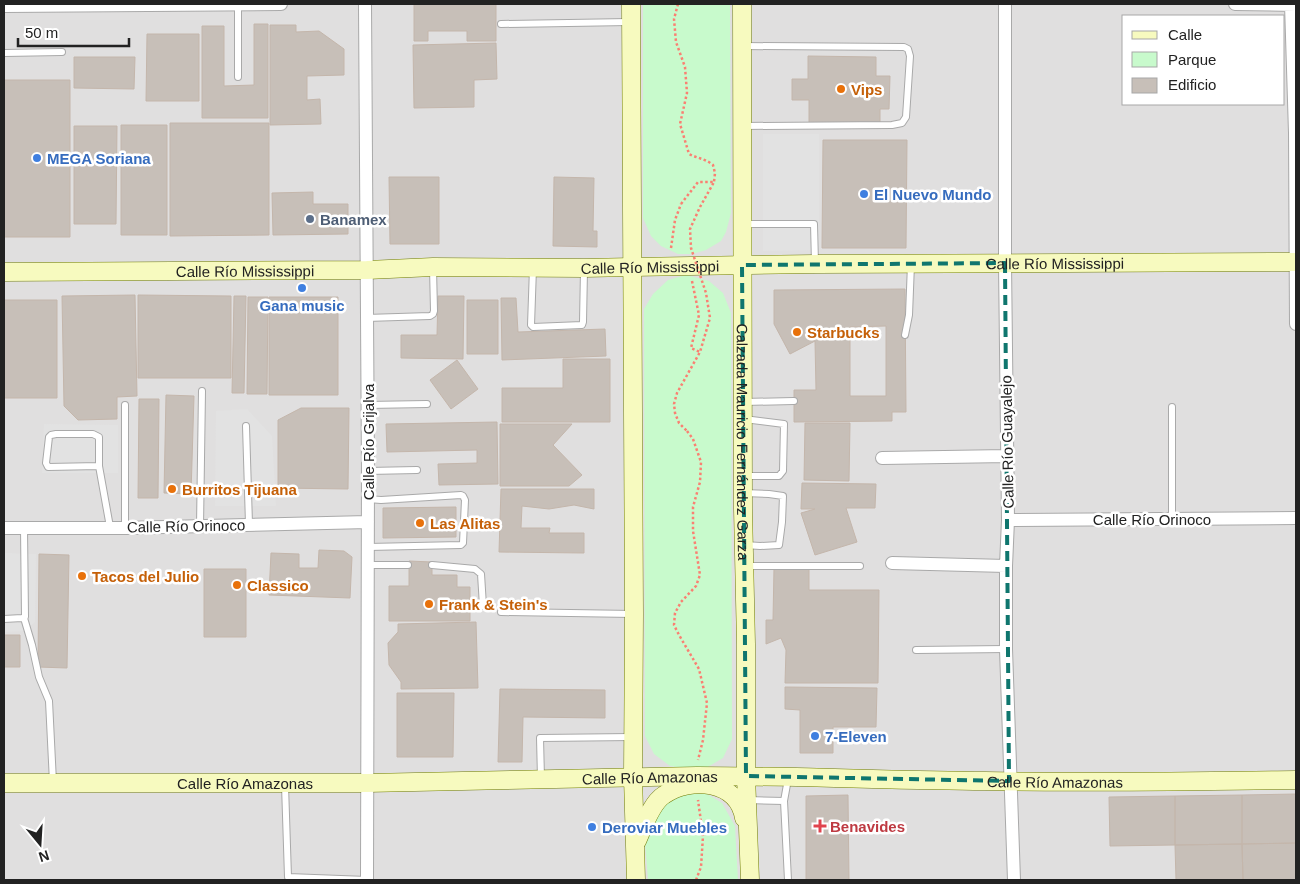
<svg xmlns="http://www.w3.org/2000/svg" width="1300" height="884" font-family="Arial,sans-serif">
	<rect width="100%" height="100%" fill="#f2efe9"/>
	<path fill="#e0dfdf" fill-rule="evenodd" d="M4 4H1296V880H4ZM1124 16H1284V104H1124Z"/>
	<path fill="#c8facc" d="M643 4H730L731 213 726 232 721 241 706 250 692 254H678L661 246 651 236 643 218Z
		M686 275 709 281 723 293 731 313 732 739 723 758 706 768 688 769 670 766 654 754 645 736 644 309 653 294 668 280Z
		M685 792 707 794 722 803 735 826 738 880H648L644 830 663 799Z"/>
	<path fill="#e2e2e2" d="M763 134H819V250L763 251Z
		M247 409 272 436 276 506H215L216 411Z
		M44 424 118 425V473H42Z
		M4 553 36 554 35 622 24 631 4 632Z"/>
	<path fill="#c7bfb8" stroke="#c4b6ab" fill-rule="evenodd" d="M414 4H496V41H467V31H428V41H414Z
		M254 24H268V118H202V26H224V86L254 85Z
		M270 25H296V32L319 31 344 49V75L307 76V100L320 99 321 124 270 125Z
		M147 34H199V101H146Z
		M496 43 497 79 474 80V107L414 108 413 45Z
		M808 56 876 57V76H890L889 109H880V124L809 123V100H792V79H808Z
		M74 57H135L134 89 74 88Z
		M4 80H70V237H4Z
		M170 123H269V235L170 236Z
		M121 125H167V235H121Z
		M74 126H117L116 224H74Z
		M823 140H907L906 248H822Z
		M389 177H439V244H390Z
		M554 177 594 178 593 231H597V247L553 246Z
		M313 192V204H348V234L273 235 272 193Z
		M905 289 906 412H892V421L794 422V390H816L815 341 790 354 774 324V290ZM886 326V396H850V327Z
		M135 295 137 396 117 397V419L78 420 64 406 62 296Z
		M138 295 231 296V378H138Z
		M234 296H246L244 393H232Z
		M438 296H464L463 359 401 358V335H437Z
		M248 297H268L267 394H247Z
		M269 297H338V395H269Z
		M501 298H516L518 332 605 329 606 356 502 360Z
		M4 300H57V398H4Z
		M467 300H498V354H467Z
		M563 359H610V422H502V388H563Z
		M457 360 478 389 451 409 430 380Z
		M166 395 194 396 191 494 164 493Z
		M139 399H159L158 498H138Z
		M301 408H349L348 489 278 488V420Z
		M497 422 498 484 439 485 438 464 477 463V450L387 452 386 424Z
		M805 423H850L849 481 804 480Z
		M500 424H572L553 445 582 475 569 486H500Z
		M802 483 876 484 875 508H846L857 542 815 555 801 513 815 509H801Z
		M501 489H594V509L574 505 549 509 522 506 521 528H550L549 533H584V553L499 552Z
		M456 507V537L383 538V508Z
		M319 550 344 551 352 557 350 598 269 595 271 553 299 554V568H318Z
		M39 554 69 555 67 668 38 667Z
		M409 561 432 562V575H457V587H470V621H389V586H409Z
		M774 568H809V590H879L878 683H785L786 650 781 638 766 644V620H773Z
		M204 569H246V637H204Z
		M476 622 478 688 401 689V682L389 665 388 643 398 632V624Z
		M4 635H20V667H4Z
		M785 687 877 688 876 727H833V753H800V710L785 709Z
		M500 689 605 690V718L523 717 522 762H498Z
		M397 693H454L453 757H397Z
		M1296 794V843L1242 844V795Z
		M848 795 849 880H806V796Z
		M1242 795V844L1175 845V796Z
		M1175 796V845L1110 846 1109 797Z
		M1296 843V880H1243L1242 844Z
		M1242 844 1243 880H1176L1175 845Z"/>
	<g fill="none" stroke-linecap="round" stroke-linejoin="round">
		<defs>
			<path id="lane" d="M501 24 629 22
				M743 46 904 47 908 49 910 56 906 117 902 123 892 125 744 126
				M4 53 62 52
				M238 77V4
				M743 224H814L815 263
				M533 268 531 325 533 327 582 325 583 322 584 270
				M366 318 430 316 433 314 434 311 433 268
				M905 335 909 315 911 264
				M744 402 794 401
				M367 405 427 404
				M1172 407V519
				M246 426 249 524
				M99 466 48 467 46 463 49 437 51 435 56 434H93L99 437V466L110 527
				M368 471 417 470
				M743 476H779L783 471 784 424 744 419
				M744 493 769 494 783 496 782 522 779 545 760 546 745 545
				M200 526 202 391
				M125 528V405
				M368 547 461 545 463 543 465 500 463 496 461 495 381 500 368 499
				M368 565H408
				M432 565 475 569 481 574 483 606
				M745 566H860
				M501 612 633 614
				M24 618 32 645 39 677 49 701 53 782
				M4 619 22 618 25 617 24 528
				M916 650 1006 649
				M541 778 540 738 632 737
				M788 779 784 801 788 880
				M285 785 288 877 367 880
				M748 800 784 801"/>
			<path id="street" d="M365 4 368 471 367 880
				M1005 4V263L1008 520 1006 566V649L1014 880
				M1235 4 1296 5
				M1291 4 1295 133 1296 324
				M4 6 281 4
				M882 458 1007 456
				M1008 520 1296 518
				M4 528H125L368 522
				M892 563 1006 566"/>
			<g id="secondary">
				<path d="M631 4 634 614 633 777 636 880"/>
				<path id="s1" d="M742 4 743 509 746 644V776L750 880"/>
				<path id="s2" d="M4 272 367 270 433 267 584 268 632 267 815 264 1296 262"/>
				<path id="s3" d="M4 783H367L697 776C793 776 890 780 985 781 1089 783 1193 781 1296 780"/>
				<path d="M637 841C643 828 651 803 664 795 691 776 738 781 744 818"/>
			</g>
		</defs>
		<use href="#lane" stroke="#a9a9a9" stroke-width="8"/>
		<use href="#street" stroke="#a9a9a9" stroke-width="14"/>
		<use href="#secondary" stroke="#707d05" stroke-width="19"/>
		<path stroke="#fa8072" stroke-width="2.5" stroke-dasharray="2.5 2.5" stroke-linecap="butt" d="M678 4 674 19 676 42 685 67 687 93 680 124 689 154C697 158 706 159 713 165L715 173 714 182
			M671 248 675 220 681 204
			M692 281 699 315 691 348 700 352
			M687 431 693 439 701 462 700 482 693 507V531L700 575 696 586 681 602 675 613 674 625 679 635 699 669 707 703 703 740 698 760
			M696 880 701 867 703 836 698 800"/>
		<use href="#lane" stroke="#fff" stroke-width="6"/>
		<use href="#street" stroke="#fff" stroke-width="12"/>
		<use href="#secondary" stroke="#f7fabf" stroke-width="18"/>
		<path stroke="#fa8072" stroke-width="2.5" stroke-dasharray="2.5 2.5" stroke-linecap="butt" d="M681 204 698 182H714L700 207 690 229 691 248 706 293 710 318 700 352 677 393 674 404 675 413 679 423 687 431"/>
	</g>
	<path fill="none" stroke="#0f766e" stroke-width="4" stroke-dasharray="10 6" stroke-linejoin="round" d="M1005 263 1009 781 746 776 742 265Z"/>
	<g fill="#e8710a" stroke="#fff" stroke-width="2">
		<circle cx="841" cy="89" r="5"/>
		<circle cx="797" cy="332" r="5"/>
		<circle cx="172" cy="489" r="5"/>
		<circle cx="420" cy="523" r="5"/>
		<circle cx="82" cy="576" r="5"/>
		<circle cx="237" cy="585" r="5"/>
		<circle cx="429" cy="604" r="5"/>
	</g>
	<g fill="#3f7fe0" stroke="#fff" stroke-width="2">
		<circle cx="37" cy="158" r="5"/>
		<circle cx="864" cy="194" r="5"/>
		<circle cx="302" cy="288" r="5"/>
		<circle cx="815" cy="736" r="5"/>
		<circle cx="592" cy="827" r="5"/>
	</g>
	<circle fill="#5c6f8a" stroke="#fff" stroke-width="2" cx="310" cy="219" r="5"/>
	<path fill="#e0444e" stroke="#fff" stroke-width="2" d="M817.5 818.5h5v5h5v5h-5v5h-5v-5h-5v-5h5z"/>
	<g text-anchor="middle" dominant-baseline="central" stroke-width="5" stroke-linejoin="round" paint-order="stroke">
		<g font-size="15" font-weight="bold" fill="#c56008" stroke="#fff" text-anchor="start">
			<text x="851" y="89">Vips</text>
			<text x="807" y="332">Starbucks</text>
			<text x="182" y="489">Burritos Tijuana</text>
			<text x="430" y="523">Las Alitas</text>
			<text x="92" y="576">Tacos del Julio</text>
			<text x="247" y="585">Classico</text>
			<text x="439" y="604">Frank &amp; Stein's</text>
		</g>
		<g font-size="15" font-weight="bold" fill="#366cbe" stroke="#fff" text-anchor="start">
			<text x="47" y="158">MEGA Soriana</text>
			<text x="874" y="194">El Nuevo Mundo</text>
			<text x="302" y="305" text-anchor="middle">Gana music</text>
			<text x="825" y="736">7-Eleven</text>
			<text x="602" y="827">Deroviar Muebles</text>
		</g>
		<g font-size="15" font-weight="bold" fill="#4e5e75" stroke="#fff" text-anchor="start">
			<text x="320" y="219">Banamex</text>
		</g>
		<g font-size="15" fill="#222" stroke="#fff">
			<text stroke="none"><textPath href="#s2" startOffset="1051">Calle Río Mississippi</textPath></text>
			<text stroke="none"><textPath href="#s2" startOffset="646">Calle Río Mississippi</textPath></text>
			<text stroke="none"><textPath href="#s2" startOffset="241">Calle Río Mississippi</textPath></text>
			<text transform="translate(368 442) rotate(-90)">Calle Río Grijalva</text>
			<text stroke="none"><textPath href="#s1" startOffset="438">Calzada Mauricio Fernández Garza</textPath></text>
			<text transform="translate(1007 442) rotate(-91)">Calle Río Guayalejo</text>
			<text x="1152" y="519">Calle Río Orinoco</text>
			<text transform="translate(186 526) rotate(-1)">Calle Río Orinoco</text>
			<text stroke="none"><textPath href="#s3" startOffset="646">Calle Río Amazonas</textPath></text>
			<text stroke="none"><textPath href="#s3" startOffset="1051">Calle Río Amazonas</textPath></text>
			<text stroke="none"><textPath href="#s3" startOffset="241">Calle Río Amazonas</textPath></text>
		</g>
		<g font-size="15" font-weight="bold" fill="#be3a42" stroke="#fff" text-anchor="start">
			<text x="830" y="826">Benavides</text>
		</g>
	</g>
	<rect width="1300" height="884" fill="none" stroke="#222222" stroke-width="10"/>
	<rect x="1122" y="15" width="162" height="90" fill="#ffffff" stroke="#a7a7a7"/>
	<rect x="1132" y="31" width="25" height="8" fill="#f7fabf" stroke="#a7a7a7"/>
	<text x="1168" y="40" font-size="15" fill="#222222">Calle</text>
	<rect x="1132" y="52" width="25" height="15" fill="#c8facc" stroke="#a7a7a7"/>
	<text x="1168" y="65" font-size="15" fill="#222222">Parque</text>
	<rect x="1132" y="78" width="25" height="15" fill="#c7bfb8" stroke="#a7a7a7"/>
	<text x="1168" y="90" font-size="15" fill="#222222">Edificio</text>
	<g transform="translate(40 844) rotate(162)" stroke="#ffffff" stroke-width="4" paint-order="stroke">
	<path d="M0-4L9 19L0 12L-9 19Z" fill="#222222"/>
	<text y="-8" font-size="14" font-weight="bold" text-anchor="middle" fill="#222222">N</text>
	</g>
	<path d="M18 38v8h111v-8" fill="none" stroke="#222222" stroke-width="2.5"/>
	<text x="25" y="38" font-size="15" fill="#222222" stroke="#ffffff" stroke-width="4" paint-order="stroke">50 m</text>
</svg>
